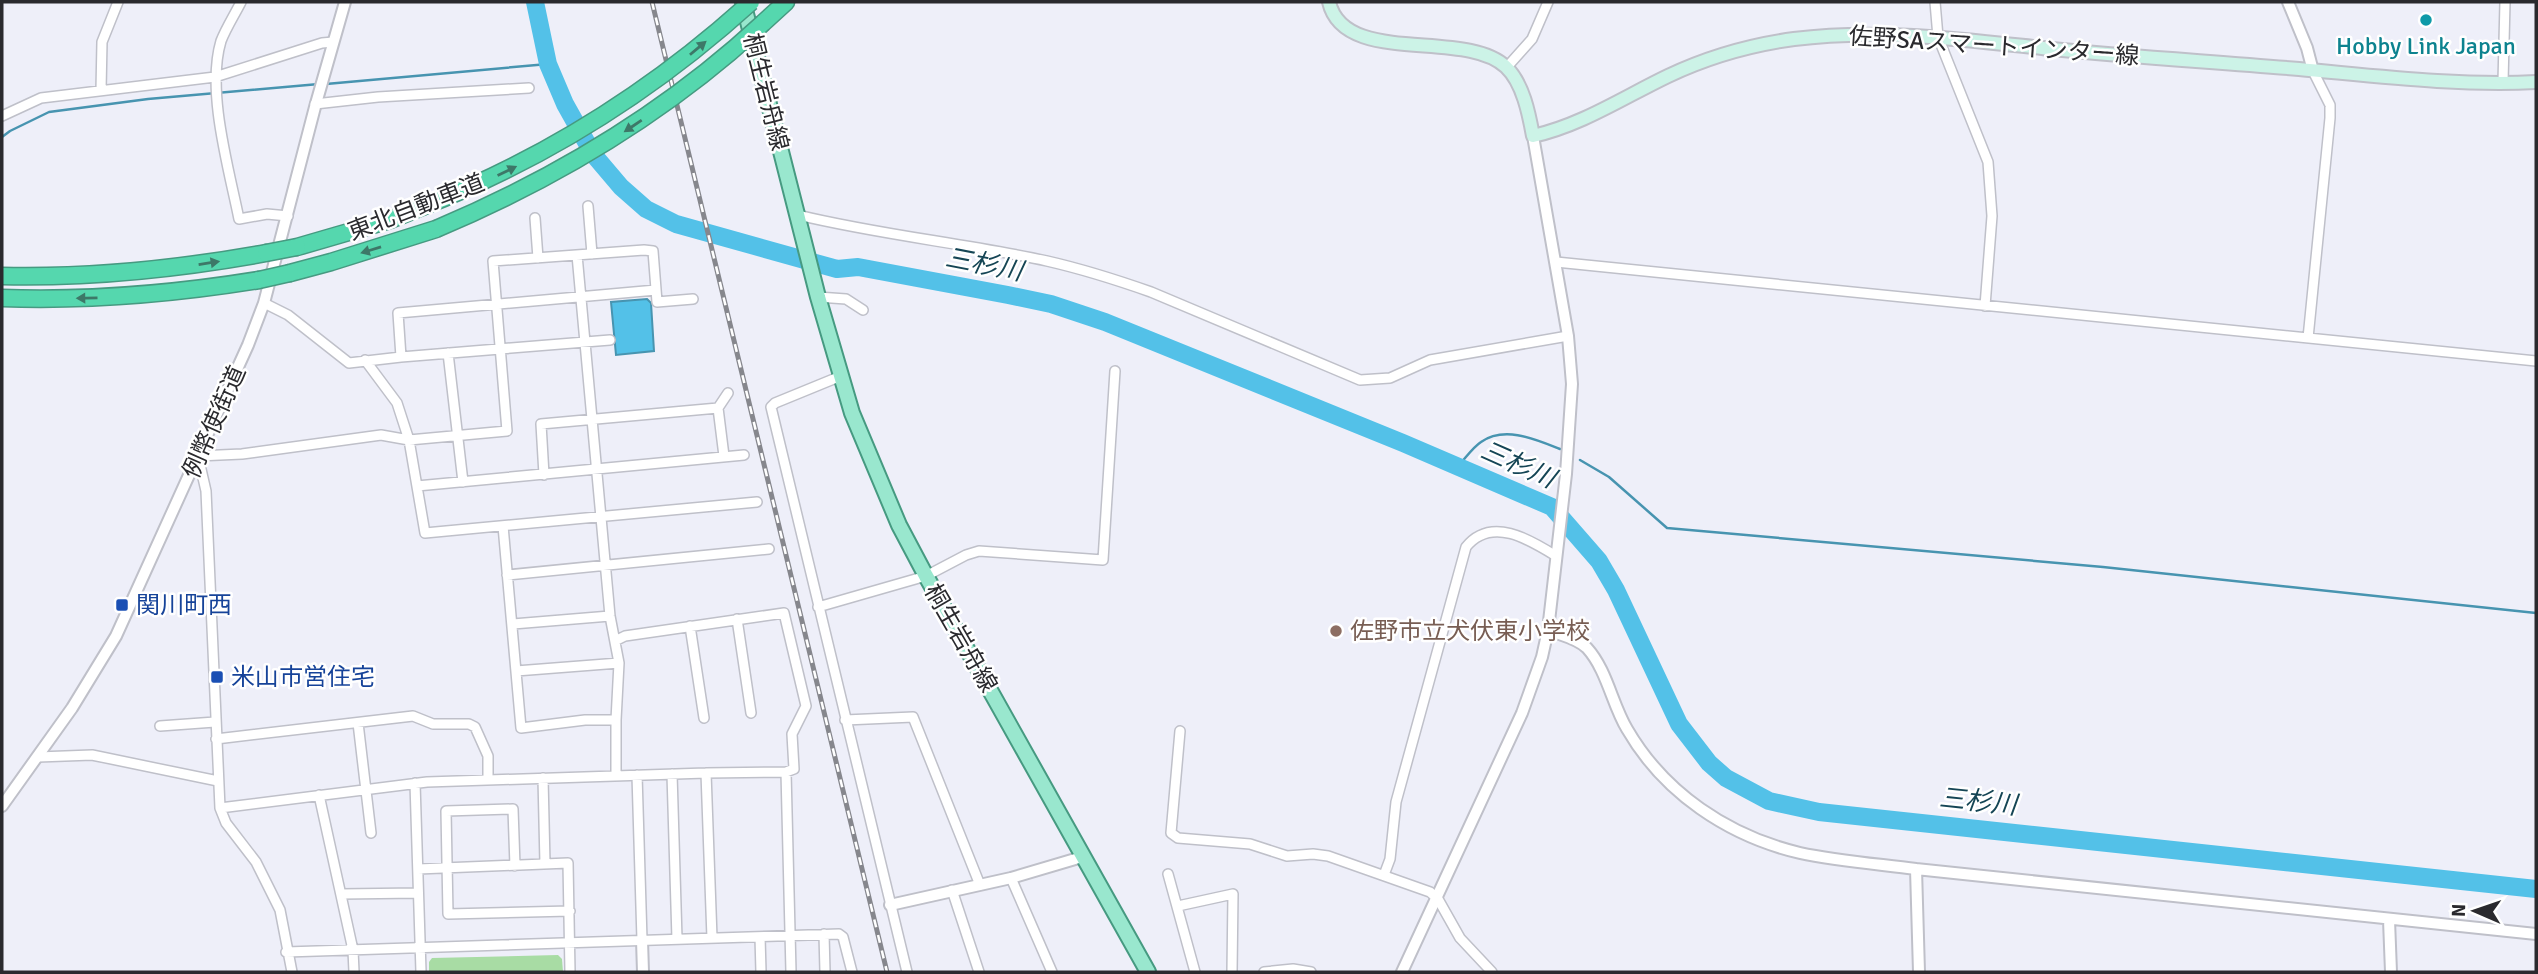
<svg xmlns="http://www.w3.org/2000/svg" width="2538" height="974" font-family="Signika,'Noto Sans JP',sans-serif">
	<rect width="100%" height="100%" fill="#eeeff9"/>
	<path fill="#a8dca4" d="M558 955 562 959 563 972H429V962L432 958Z"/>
	<path fill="#53c1e8" stroke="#4794b0" stroke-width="2" d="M647 299 651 303 654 351 616 355 611 302Z"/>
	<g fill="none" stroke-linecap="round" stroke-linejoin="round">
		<path stroke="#4794b0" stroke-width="2.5" d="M326 84 548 64
			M2 137 10 131 49 112 148 99 319 84
			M1580 460 1609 477 1667 528 2103 567 2536 613
			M1458 466C1465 459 1472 448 1481 442 1505 425 1537 440 1560 449"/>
		<path stroke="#53c1e8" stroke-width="18" d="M535 2 548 64 565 104 593 154 621 187 646 209 676 224 837 269 858 267 1008 295 1051 304 1105 322 1403 443 1552 507 1599 561 1616 590 1679 724 1709 763 1726 778 1769 801 1819 812 2536 889"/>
		<defs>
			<path id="minor" d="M241 2C235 14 226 28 221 41 206 91 229 169 239 219L267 214 288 216
				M1935 2 1938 37 1988 162 1992 216 1985 306
				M1507 67 1532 39 1548 2
				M2503 82 2505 2
				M101 90 102 42 118 2
				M315 104 378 97 529 88
				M2 116 41 98 215 77 322 43 333 42
				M588 206 592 254
				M798 215C880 235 964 243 1047 261 1082 269 1117 280 1151 292L1360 380 1390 378 1430 360 1568 336
				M535 218 538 258
				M577 255 610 616 619 663 616 720V776
				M1556 262 2536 361
				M818 297 846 299 863 310
				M264 303 288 315 349 363 401 357 610 340
				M2308 338 2330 118V105L2313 71
				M448 353 463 482
				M401 357 398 313 656 290
				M365 360 397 403 409 440 425 533 757 502
				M841 376 775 403 771 407 907 972
				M724 456 718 408 728 393
				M544 475 541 424 718 408
				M417 486 744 455
				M503 526 521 728 585 720H616
				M507 575 769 549
				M818 607 926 576 966 555 979 551 1103 560 1115 371
				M737 619 751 713
				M513 624 610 616
				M690 626 704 718
				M516 671 619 663
				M845 720 913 717 980 885
				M358 723 371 833
				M160 726 215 722
				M1180 731 1171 833 1178 838 1250 844 1287 856 1313 854 1328 856 1430 892 1438 899 1460 938 1492 972
				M216 739 413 716 433 724H469L475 727 488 756V779
				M38 757 92 755 218 781
				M786 772 791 972
				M706 773 712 938
				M672 774 677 939
				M637 775 642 940
				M543 778 545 864
				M415 783 421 972
				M319 795 353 950 354 972
				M220 808 427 782 706 773 786 772 794 769 792 734 806 706 784 613 625 636 615 641
				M515 866 513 809 446 811 448 914 570 911
				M418 869 568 863 570 972
				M1168 874 1195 972
				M1384 875 1390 859 1396 802 1466 547C1491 516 1529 539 1556 556
				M1011 878 1052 972
				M952 890 979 972
				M341 894 418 893
				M1178 906 1233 894 1232 972
				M824 934 825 972
				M760 937 761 972
				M286 952 839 934 843 937 852 972
				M292 972 280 910 256 862 226 823 220 808 206 491 198 456 242 454 381 435 409 440 507 431 493 261 644 250 653 251 657 302 693 299
				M1264 972 1293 969 1311 972"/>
			<path id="tertiary" d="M2288 2 2307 48 2313 71
				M1548 630C1560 635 1577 638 1587 648 1607 670 1612 704 1627 729 1664 793 1728 836 1800 853 1837 861 1877 864 1916 869
				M2 806 72 708 116 636 248 345 264 303 315 107 345 2
				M890 905 1011 878 1082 857
				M2389 920 2391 972
				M642 940 643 972
				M1402 972 1522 713 1542 657 1548 630 1566 474 1572 384 1568 336 1533 136
				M1919 972 1916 869 2536 934"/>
			<path id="secondary" d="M1329 2C1344 67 1465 28 1506 67 1523 83 1529 114 1533 136 1582 125 1624 97 1668 76 1708 57 1750 45 1794 39 1880 28 1966 40 2052 49 2134 57 2217 62 2299 69 2377 76 2458 86 2536 82"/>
			<path id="primary" d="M743 2 818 297 852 413 899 525 926 576 1148 972"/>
			<path id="motorway" d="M763 23 786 2
				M297 247 390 220 422 207
				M290 273 331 262 436 229
				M2 276C91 278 178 269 266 253
				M2 298C89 301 173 294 259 280"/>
		</defs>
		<use href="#minor" stroke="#bfc0c9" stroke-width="12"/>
		<use href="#tertiary" stroke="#bfc0c9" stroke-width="14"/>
		<use href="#secondary" stroke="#bfc0c9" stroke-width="16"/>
		<use href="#primary" stroke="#469a81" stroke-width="18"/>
		<use href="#motorway" stroke="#469a81" stroke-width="19"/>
		<use href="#minor" stroke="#fff" stroke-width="9"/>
		<use href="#tertiary" stroke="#fff" stroke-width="10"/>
		<use href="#secondary" stroke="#ccf3e7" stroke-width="12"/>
		<use href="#primary" stroke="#99e7ce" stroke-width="14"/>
		<use href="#motorway" stroke="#55d7ae" stroke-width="16"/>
		<defs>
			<path id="rail" d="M652 2 887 972"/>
		</defs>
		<use href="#rail" stroke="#86878d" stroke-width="5"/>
		<use href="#rail" stroke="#fff" stroke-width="2.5" stroke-dasharray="8" stroke-linecap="butt"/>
		<defs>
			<path id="motorway-bridge" d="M422 207C545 159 653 91 751 2
				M436 229C557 178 667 112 763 23
				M266 253 297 247
				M259 280 290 273"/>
		</defs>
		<use href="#motorway-bridge" stroke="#469a81" stroke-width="19" stroke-linecap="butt"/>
		<use href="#motorway-bridge" stroke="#55d7ae" stroke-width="16"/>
	</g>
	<defs><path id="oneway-solid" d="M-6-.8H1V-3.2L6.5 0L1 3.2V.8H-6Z" transform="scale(1.75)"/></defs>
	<g fill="#3d7868">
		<use href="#oneway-solid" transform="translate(698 48) rotate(-40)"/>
		<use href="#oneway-solid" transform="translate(633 126) rotate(146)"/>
		<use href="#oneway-solid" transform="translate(507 171) rotate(-26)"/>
		<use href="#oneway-solid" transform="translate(371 250) rotate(163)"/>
		<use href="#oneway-solid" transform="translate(209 263) rotate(-9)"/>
		<use href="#oneway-solid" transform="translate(87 298) rotate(179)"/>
	</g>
	<circle fill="#0f9aa8" stroke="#fff" stroke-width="2.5" cx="2426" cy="20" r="7"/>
	<g fill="#1a4fb4" stroke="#fff" stroke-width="2.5">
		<rect x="115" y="598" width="14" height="14" rx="3.5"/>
		<rect x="210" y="670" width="14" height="14" rx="3.5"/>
	</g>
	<circle fill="#8d6e63" stroke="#fff" stroke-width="2.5" cx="1336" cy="631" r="7"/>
	<g text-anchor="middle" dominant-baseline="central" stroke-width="5" stroke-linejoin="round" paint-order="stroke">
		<g font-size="24" fill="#2a2a2e" stroke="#fff">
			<text transform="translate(1994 46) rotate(4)">佐野SAスマートインター線</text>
			<text transform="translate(766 92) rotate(76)">桐生岩舟線</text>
			<text transform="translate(416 207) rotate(-21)">東北自動車道</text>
			<text transform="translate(214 422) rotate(-66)">例幣使街道</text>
			<text transform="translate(961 638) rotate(60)">桐生岩舟線</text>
		</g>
		<g font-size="24" fill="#0d838f" stroke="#fff">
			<text x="2426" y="46">Hobby Link Japan</text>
		</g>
		<g font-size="24" fill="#164399" stroke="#fff" text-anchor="start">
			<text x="136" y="605">関川町西</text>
			<text x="231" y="677">米山市営住宅</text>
		</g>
		<g font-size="24" fill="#785e54" stroke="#fff" text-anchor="start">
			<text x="1350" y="631">佐野市立犬伏東小学校</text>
		</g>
		<g font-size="26" font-style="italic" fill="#154555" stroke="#fff">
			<text transform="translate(984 265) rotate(11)">三杉川</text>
			<text transform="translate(1518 465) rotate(24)">三杉川</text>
			<text transform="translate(1978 802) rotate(6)">三杉川</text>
		</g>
	</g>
	<rect width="2538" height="974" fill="none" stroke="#2a2a2e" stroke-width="7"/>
	<g transform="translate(2475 911) rotate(272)" stroke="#ffffff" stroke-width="5" paint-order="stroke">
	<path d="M0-5L12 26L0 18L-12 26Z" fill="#2a2a2e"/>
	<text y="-10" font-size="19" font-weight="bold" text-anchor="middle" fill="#2a2a2e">N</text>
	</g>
</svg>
